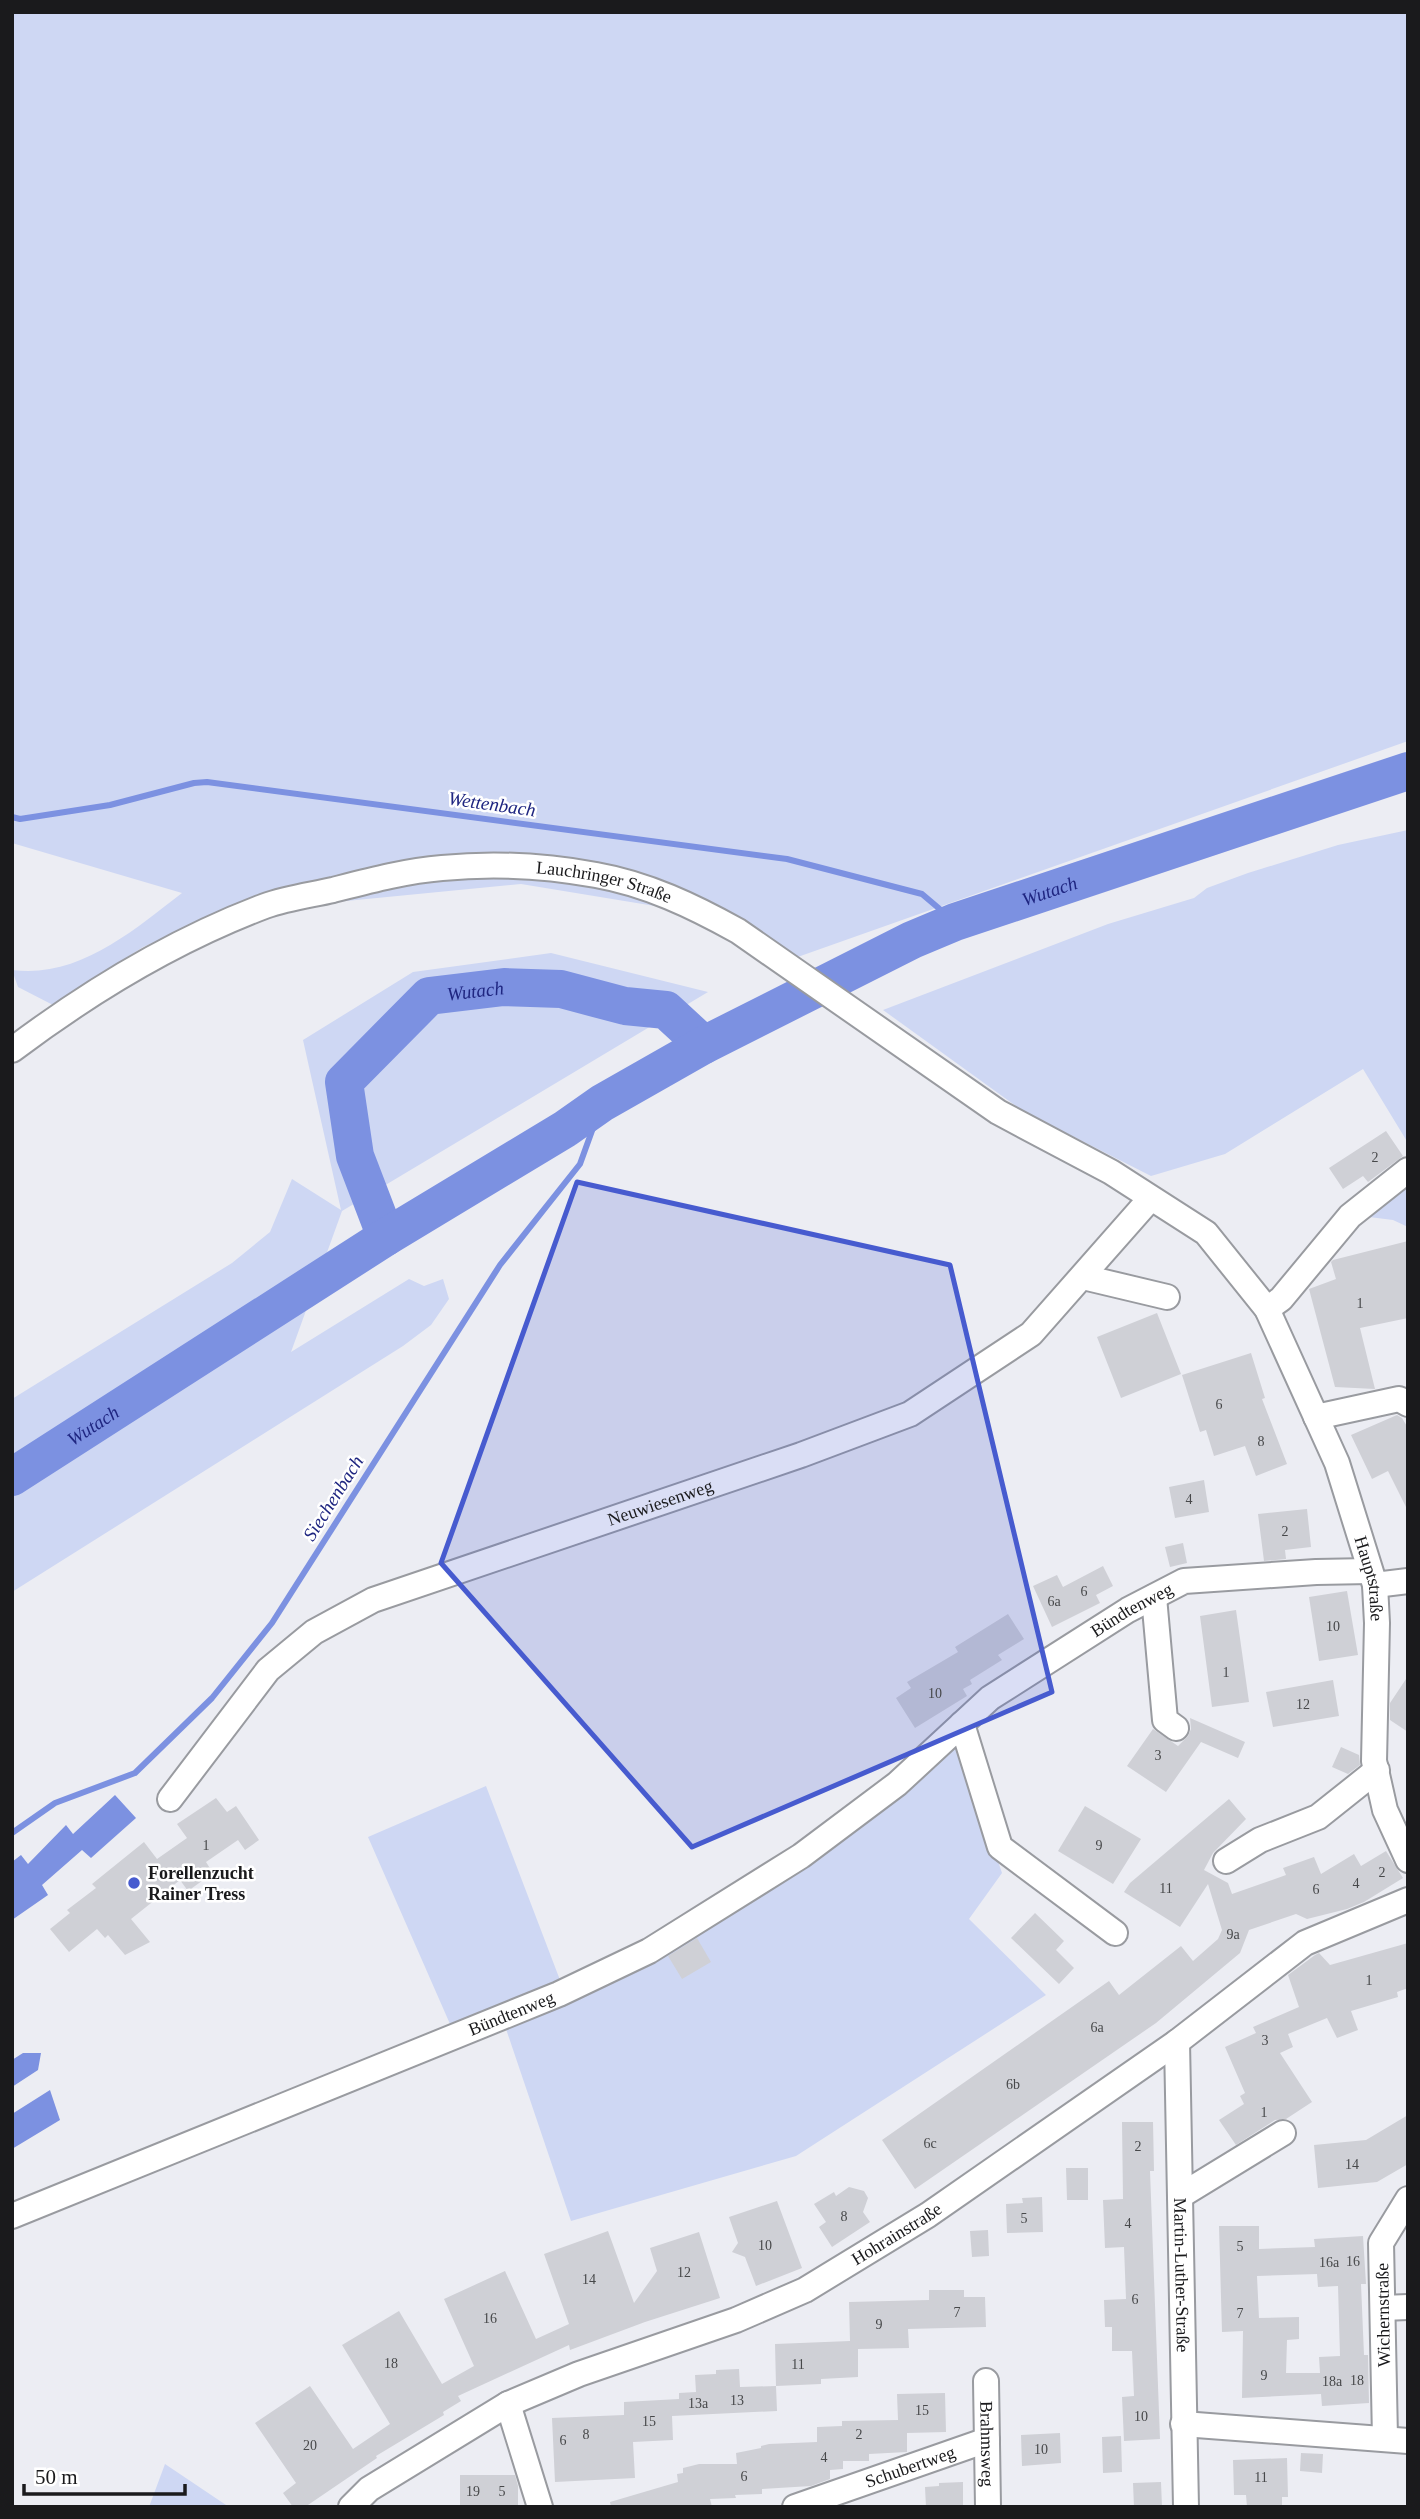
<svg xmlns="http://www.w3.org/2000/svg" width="1420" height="2519" font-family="'Times New Roman',serif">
	<rect width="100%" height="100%" fill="#ecedf3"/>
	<path fill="#ced7f3" d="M12 12H1408V741L792 959 667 908 521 884 244 911 233 908 143 947 53 1005 18 987 12 970C78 979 134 930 182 893L12 843Z
		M1408 830V1143L1363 1069 1225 1154 1151 1176 1023 1111 883 1010 1108 924 1194 898 1207 888 1248 873 1338 845Z
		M551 953 708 992 342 1211 291 1352 409 1279 424 1286 443 1279 449 1299 431 1325 403 1346 12 1592V1399L232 1263 270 1232 292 1179 341 1210 303 1040 413 972Z
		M1408 1183V1227L1393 1220 1361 1216Z
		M956 1746 962 1755 1002 1873 969 1919 1046 1995 796 2156 571 2221 505 2026 901 1791Z
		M486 1786 560 1980 450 2024 368 1837Z
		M165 2464 229 2507H149Z"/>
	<path fill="#7c91e1" d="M115 1795 136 1818 91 1858 82 1850 42 1885 48 1895 12 1920V1862L21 1855 28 1864 66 1825 73 1834Z
		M23 2053H41L38 2070 12 2087V2060Z
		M50 2090 60 2120 12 2149V2114Z"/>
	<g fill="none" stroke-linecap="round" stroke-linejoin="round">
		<path stroke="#7c91e1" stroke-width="6" d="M12 817 20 819 110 805 194 783 207 782 787 859 922 894 955 922
			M12 1833 55 1803 135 1773 212 1698 272 1623 500 1265 580 1164 602 1103"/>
		<g stroke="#7c91e1" stroke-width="38">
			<path id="s1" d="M386 1237 355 1156 344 1082 429 996 504 987 561 989 625 1006 666 1010 704 1045"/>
			<path id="s2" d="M12 1477 386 1237 565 1129 602 1103 704 1045 912 940 955 922 1408 771"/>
		</g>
	</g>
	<path fill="#cfd0d6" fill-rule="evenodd" d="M1386 1131 1403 1156 1368 1182 1363 1176 1343 1189 1329 1168Z
		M1408 1241V1318L1360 1328 1375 1389 1335 1387 1309 1289 1336 1279 1331 1262 1333 1260Z
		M1157 1313 1181 1374 1121 1398 1097 1337Z
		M1251 1353 1265 1398 1262 1399 1287 1464 1256 1476 1245 1446 1214 1456 1206 1430 1200 1432 1182 1375Z
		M1397 1415 1402 1418 1408 1428V1511L1388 1471 1372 1479 1351 1435Z
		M1204 1480 1209 1512 1175 1518 1169 1487Z
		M1307 1509 1311 1547 1285 1550 1286 1559 1264 1561 1258 1514Z
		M1183 1543 1187 1563 1170 1567 1165 1547Z
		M1103 1566 1113 1586 1096 1595 1100 1603 1052 1627 1033 1586 1057 1575 1063 1587Z
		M1347 1591 1358 1655 1319 1661 1309 1597Z
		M1236 1610 1249 1702 1212 1707 1200 1616Z
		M1008 1614 1024 1639 998 1655 1002 1660 970 1680 972 1684 963 1689 967 1696 915 1728 896 1698 911 1688 907 1682 958 1652 955 1647Z
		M1408 1676V1732L1390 1720V1703Z
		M1333 1680 1339 1716 1273 1727 1266 1692Z
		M1190 1718 1245 1742 1238 1758 1201 1742 1166 1792 1127 1766 1153 1729 1178 1746 1188 1736 1191 1729Z
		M1341 1747 1359 1755 1360 1765 1348 1774 1332 1767Z
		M216 1798 227 1812 236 1806 259 1840 245 1850 238 1840 206 1862 213 1873 188 1891 180 1880 131 1919 150 1942 125 1955 108 1935 105 1938 97 1929 69 1952 50 1929 70 1913 67 1910 96 1888 92 1884 144 1842 157 1859 187 1838 177 1824Z
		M1229 1799 1246 1819 1213 1853 1204 1870 1228 1883 1232 1894 1286 1875 1283 1868 1314 1857 1321 1874 1354 1854 1361 1866 1386 1851 1403 1878 1364 1902 1347 1909 1307 1919 1296 1914 1249 1930 1240 1953 1156 2023 915 2189 882 2140 1109 1981 1119 1995 1181 1946 1193 1961 1218 1939 1222 1930 1208 1884 1180 1927 1124 1892 1130 1883Z
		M1085 1806 1141 1839 1113 1884 1058 1851Z
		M1035 1913 1064 1941 1056 1950 1074 1968 1059 1984 1011 1938Z
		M697 1938 711 1962 682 1979 668 1956Z
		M1408 1943V1988L1397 1992 1398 1997 1351 2011 1358 2030 1337 2038 1327 2018 1288 2034 1293 2047 1280 2053 1312 2102 1286 2119 1275 2120 1236 2145 1219 2120 1244 2104 1240 2096 1245 2093 1225 2047 1256 2033 1253 2027 1299 2007 1288 1975 1315 1955 1319 1953 1330 1965Z
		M1408 2115V2164L1377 2182 1318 2188 1314 2145 1366 2140Z
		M1122 2122H1153L1154 2171H1150L1160 2439 1124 2441 1122 2397 1134 2396 1132 2351H1112V2327H1105L1104 2300 1126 2299 1124 2247 1105 2248 1103 2200 1123 2199Z
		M1066 2168H1088V2200H1067Z
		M849 2187 864 2191 868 2198 863 2212 870 2222 832 2247 819 2227 826 2222 814 2204 834 2192 836 2196Z
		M1042 2197 1043 2232 1007 2233 1006 2204 1023 2203 1022 2198Z
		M777 2201 802 2268 756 2286 745 2257 732 2252 738 2243 729 2217Z
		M1219 2226H1259V2249L1315 2247 1314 2239 1363 2236 1366 2284H1361L1364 2355H1368L1369 2403 1322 2406 1321 2394 1242 2398 1243 2331 1222 2332ZM1317 2274 1318 2287 1338 2286 1340 2356 1319 2357 1320 2373H1286L1287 2340 1299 2339V2317L1259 2318 1257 2276Z
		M988 2230 989 2256 972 2257 970 2231Z
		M608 2231 634 2303 657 2271 650 2248 699 2232 720 2298 645 2322 570 2350 569 2345 458 2396 461 2401 443 2412 444 2415 376 2456 377 2458 305 2507H293L283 2493 296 2483 255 2423 310 2386 353 2449 390 2424 342 2345 399 2311 442 2384 474 2366 444 2299 505 2271 536 2339 569 2324 544 2254Z
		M929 2290H964V2297H985L986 2327 908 2329 909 2348 858 2349V2377L821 2379V2384L776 2386 775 2344 850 2341 849 2302 929 2300Z
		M739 2369 740 2387 776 2386 777 2411 672 2416 673 2440 633 2442 635 2478 555 2482 552 2418 624 2415V2402L679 2399V2393L696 2392 695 2375 716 2374V2370Z
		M945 2393 946 2432 907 2433V2452L869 2454V2461H843V2469L830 2470V2479L811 2486 762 2489V2494L735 2495 736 2498 710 2499 712 2507H611L610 2502 678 2482 677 2474 683 2473V2468L699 2464H737L736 2453 761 2448V2446L769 2444 817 2442V2427L842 2426V2421L898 2420 897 2394Z
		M1060 2433 1061 2463 1022 2466 1021 2435Z
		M1121 2436 1122 2472 1103 2473 1102 2437Z
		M1301 2453 1323 2454 1322 2473 1300 2471Z
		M1287 2458 1288 2497H1282V2507H1247L1246 2495H1234L1233 2460Z
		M460 2475H515L518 2486V2507H460Z
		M963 2482V2507H926L925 2487 939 2486V2483Z
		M1161 2482 1162 2507H1134L1133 2483Z"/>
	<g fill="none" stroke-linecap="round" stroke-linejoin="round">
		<defs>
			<g id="minor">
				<path id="s3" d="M12 1050C89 992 175 940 265 906 287 898 311 895 333 890 368 881 405 871 442 868 492 863 547 866 596 875 647 884 693 906 738 931L998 1112 1111 1172 1206 1233 1267 1309 1337 1463 1375 1585 1377 1623 1374 1761 1385 1810 1408 1860"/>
				<path d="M1083 1277 1167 1297"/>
				<path d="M1267 1309 1281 1299 1350 1216 1408 1170"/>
				<path d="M1316 1417 1399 1399 1408 1404"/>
				<path d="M1375 1585 1408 1581"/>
				<path d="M1154 1597 1165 1720 1176 1728"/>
				<path d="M962 1724 1000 1847 1115 1933"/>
				<path id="s4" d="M170 1799 268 1670 314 1632 373 1600 801 1455 910 1414 1031 1334 1150 1199"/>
				<path d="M1226 1861 1260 1840 1318 1817 1377 1770"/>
				<path id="s5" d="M1177 2042 1186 2507"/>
				<path d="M1180 2196 1283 2133"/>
				<path id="s6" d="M12 2216 559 1994 649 1951 801 1856 897 1784 990 1698 1128 1610 1184 1581 1316 1572 1370 1571"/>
				<path d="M1383 2308 1408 2307"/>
				<path id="s7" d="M986 2381 988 2507"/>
				<path d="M508 2404 540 2507"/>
				<path d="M1183 2424 1408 2441"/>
				<path d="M1385 2438 1381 2243 1408 2199"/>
				<path id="s8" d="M351 2507 369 2489 508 2404 579 2374 736 2320 805 2290 928 2215 1177 2042 1305 1943 1408 1900"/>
				<path id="s9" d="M795 2507 987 2440"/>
			</g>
		</defs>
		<use href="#minor" stroke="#999ba0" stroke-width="28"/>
		<use href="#minor" stroke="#fff" stroke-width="24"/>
	</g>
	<path fill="#475bcf" fill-opacity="0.2" stroke="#475bcf" stroke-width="5" stroke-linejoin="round" d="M577 1182 950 1265 1052 1692 692 1847 441 1563Z"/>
	<circle fill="#475bcf" stroke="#fff" stroke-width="2.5" cx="134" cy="1883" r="7"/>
	<g text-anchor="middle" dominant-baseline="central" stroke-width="5" stroke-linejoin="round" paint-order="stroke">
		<g font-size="14" fill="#47484a">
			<text x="1375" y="1157">2</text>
			<text x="1360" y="1303">1</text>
			<text x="1219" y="1404">6</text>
			<text x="1261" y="1441">8</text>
			<text x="1189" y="1499">4</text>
			<text x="1285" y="1531">2</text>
			<text x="1084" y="1591">6</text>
			<text x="1054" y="1601">6a</text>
			<text x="1333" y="1626">10</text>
			<text x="1226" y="1672">1</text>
			<text x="935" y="1693">10</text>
			<text x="1303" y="1704">12</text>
			<text x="1158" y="1755">3</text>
			<text x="206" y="1845">1</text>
			<text x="1099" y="1845">9</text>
			<text x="1382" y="1872">2</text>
			<text x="1356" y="1883">4</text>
			<text x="1166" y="1888">11</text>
			<text x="1316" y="1889">6</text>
			<text x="1233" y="1934">9a</text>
			<text x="1369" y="1980">1</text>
			<text x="1097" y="2027">6a</text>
			<text x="1265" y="2040">3</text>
			<text x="1013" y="2084">6b</text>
			<text x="1264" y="2112">1</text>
			<text x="930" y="2143">6c</text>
			<text x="1138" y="2146">2</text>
			<text x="1352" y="2164">14</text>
			<text x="844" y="2216">8</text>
			<text x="1024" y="2218">5</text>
			<text x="1128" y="2223">4</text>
			<text x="765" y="2245">10</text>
			<text x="1240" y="2246">5</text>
			<text x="1353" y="2261">16</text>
			<text x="1329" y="2262">16a</text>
			<text x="684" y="2272">12</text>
			<text x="589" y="2279">14</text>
			<text x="1135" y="2299">6</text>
			<text x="957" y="2312">7</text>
			<text x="1240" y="2313">7</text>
			<text x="490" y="2318">16</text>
			<text x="879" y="2324">9</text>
			<text x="391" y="2363">18</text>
			<text x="798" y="2364">11</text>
			<text x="1264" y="2375">9</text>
			<text x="1357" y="2380">18</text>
			<text x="1332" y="2381">18a</text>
			<text x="737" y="2400">13</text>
			<text x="698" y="2403">13a</text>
			<text x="922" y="2410">15</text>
			<text x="1141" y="2416">10</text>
			<text x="649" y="2421">15</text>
			<text x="586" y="2434">8</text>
			<text x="859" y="2434">2</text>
			<text x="563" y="2440">6</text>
			<text x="310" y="2445">20</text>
			<text x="1041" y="2449">10</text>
			<text x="824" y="2457">4</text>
			<text x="744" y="2476">6</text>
			<text x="1261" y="2477">11</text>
			<text x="473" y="2491">19</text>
			<text x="502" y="2491">5</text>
		</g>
		<g font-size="18" fill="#1a1a1c" stroke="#fff">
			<text stroke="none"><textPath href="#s3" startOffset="637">Lauchringer Straße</textPath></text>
			<text stroke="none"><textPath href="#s4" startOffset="592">Neuwiesenweg</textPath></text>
			<text stroke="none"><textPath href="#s3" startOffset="1726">Hauptstraße</textPath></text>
			<text stroke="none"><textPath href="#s6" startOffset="1283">Bündtenweg</textPath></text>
			<text stroke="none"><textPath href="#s6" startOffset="539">Bündtenweg</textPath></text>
			<text stroke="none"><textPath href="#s8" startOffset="614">Hohrainstraße</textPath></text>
			<text stroke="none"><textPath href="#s5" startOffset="233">Martin-Luther-Straße</textPath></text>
			<text transform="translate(1383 2315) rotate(-91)">Wichernstraße</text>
			<text stroke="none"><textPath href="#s7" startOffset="63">Brahmsweg</textPath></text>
			<text stroke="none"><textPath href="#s9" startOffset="122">Schubertweg</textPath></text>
		</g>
		<g font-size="18" font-weight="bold" fill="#1a1a1c" stroke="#fff" text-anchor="start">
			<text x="148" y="1873">Forellenzucht<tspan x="148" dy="21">Rainer Tress</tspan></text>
		</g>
		<g font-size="19" font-style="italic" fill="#1f2681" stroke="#fff">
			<text transform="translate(492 804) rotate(8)">Wettenbach</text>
			<text stroke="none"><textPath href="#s2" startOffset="1195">Wutach</textPath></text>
			<text stroke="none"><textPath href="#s1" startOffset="329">Wutach</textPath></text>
			<text stroke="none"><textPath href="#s2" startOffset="96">Wutach</textPath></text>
			<text transform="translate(333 1498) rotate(-58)">Siechenbach</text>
		</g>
	</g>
	<rect width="1420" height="2519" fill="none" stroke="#1a1a1c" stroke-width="28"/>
	<path d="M24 2484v10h161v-10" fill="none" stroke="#1a1a1c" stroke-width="3.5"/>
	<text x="35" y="2484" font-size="21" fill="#1a1a1c" stroke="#ffffff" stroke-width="5" paint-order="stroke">50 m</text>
</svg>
